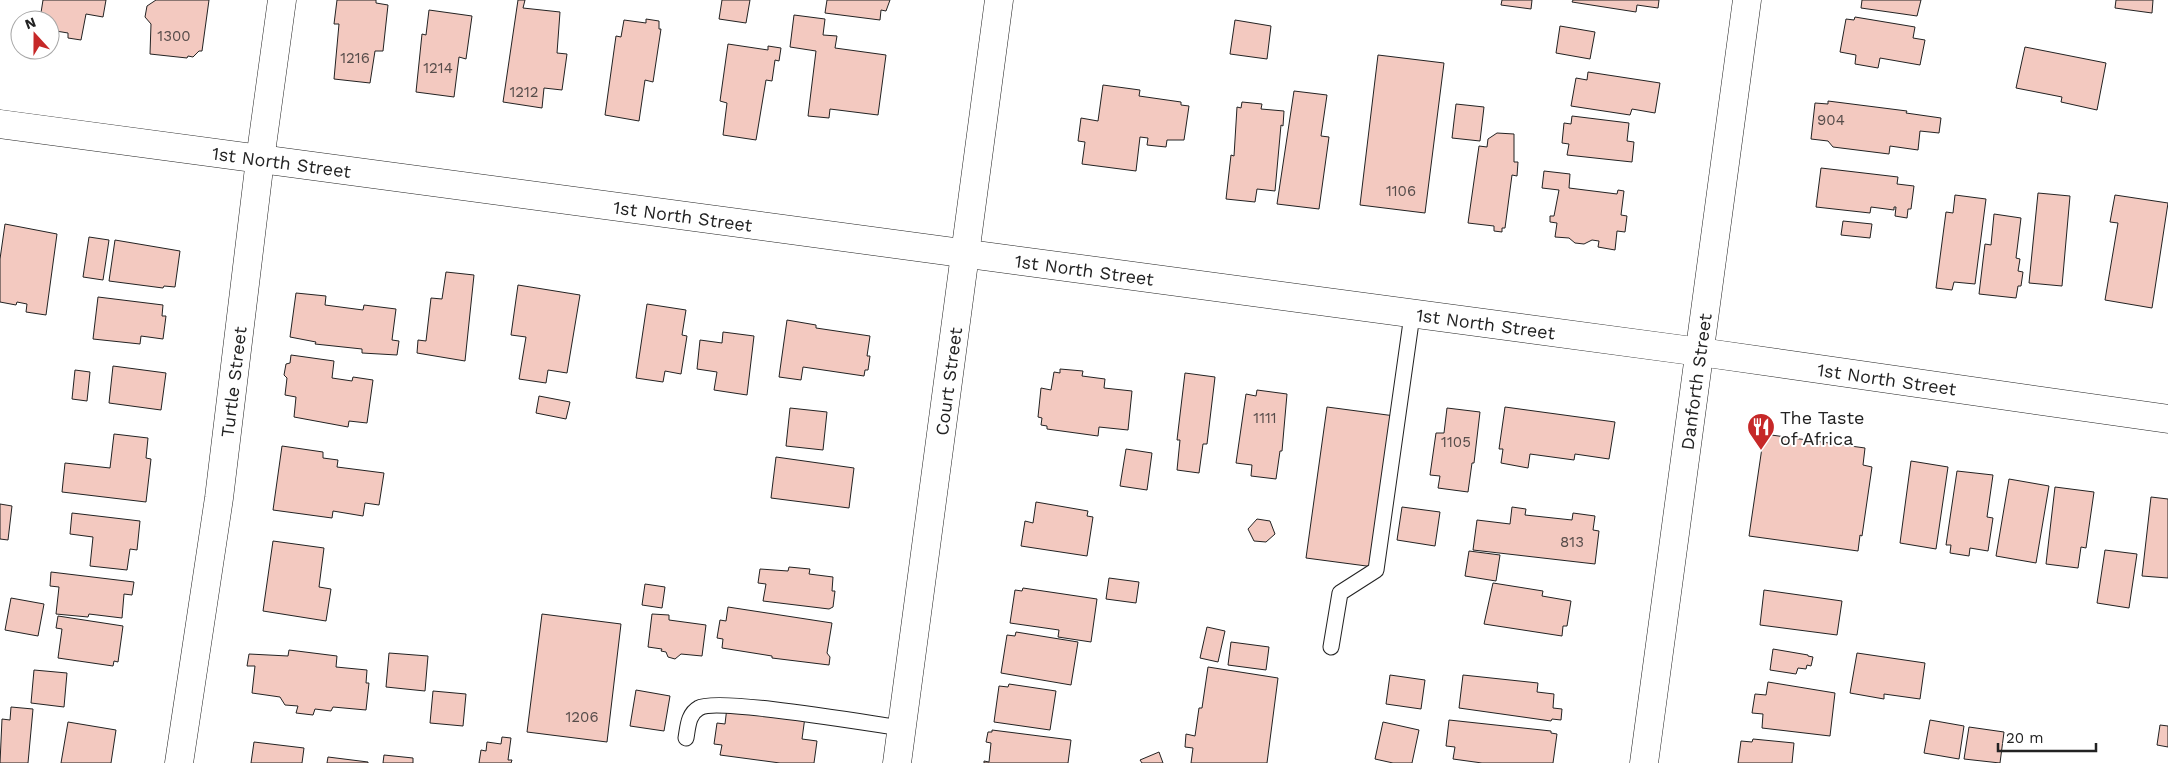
<svg xmlns="http://www.w3.org/2000/svg" width="2168" height="763" font-family="'Work Sans',sans-serif">
	<rect width="100%" height="100%" fill="#fff"/>
	<path fill="#f3c9c0" stroke="#222" d="M43 0H106L103 17 86 14 81 40 68 38V33L50 30V20L40 19Z
		M156 0H209L202 51H199L193 57 188 56 187 58 150 54 151 24 145 17 147 6Z
		M337 0H376V3L388 5 383 51H375L370 83 334 79 339 24H334Z
		M518 0H525L523 8 560 12 557 53 567 54 562 90 544 88 542 108 503 102Z
		M722 0H750L746 23 719 19Z
		M827 0H890L886 11 881 10 880 20 825 13Z
		M1502 0H1532L1531 9 1501 5Z
		M1573 0H1659L1658 8 1637 5 1636 12 1572 2Z
		M1862 0H1921L1917 16 1861 8Z
		M2116 0H2153L2152 13 2115 8Z
		M429 10 472 16 466 59 459 57 454 97 416 92 422 34 426 35Z
		M794 15 825 19 823 35 837 36 835 48 886 55 878 115 830 109 829 118 808 116 816 51 790 47Z
		M1855 17 1915 27 1913 38 1925 40 1920 65 1880 58 1878 68 1855 64 1856 55 1840 52 1846 19 1854 20Z
		M646 19 659 21V29H661L653 82 645 80 639 121 605 115 616 36 621 37 624 20 646 23Z
		M1235 20 1271 26 1267 59 1230 54Z
		M1560 26 1595 32 1590 59 1556 53Z
		M728 44 768 50V46L781 48 779 61 775 60 772 81 766 80 756 140 723 135 727 103 720 101Z
		M2025 47 2106 63 2097 110 2061 102 2062 97 2016 88Z
		M1378 55 1444 63 1425 213 1360 205Z
		M1588 72 1660 83 1655 113 1632 109 1630 115 1571 106 1576 78 1587 80Z
		M1103 85 1140 90 1139 96 1181 102V105L1189 106 1184 140H1167L1166 147 1147 145 1148 138 1140 137 1136 171 1082 164 1085 142 1078 141 1081 118 1098 121Z
		M1294 91 1327 95 1321 136 1329 137 1319 209 1277 204Z
		M1828 101 1907 111 1906 113 1941 118 1939 133 1920 131 1918 150 1890 146 1889 154 1833 147 1828 141 1811 139 1815 103 1828 104Z
		M1242 102 1262 104 1261 109 1284 111 1283 126 1281 125 1275 191 1257 189 1255 202 1226 199 1231 155 1234 156 1237 107 1241 108Z
		M1456 104 1484 107 1480 141 1452 138Z
		M1572 116 1629 123 1627 141 1634 142 1632 162 1567 155 1569 144 1562 143 1564 123 1571 124Z
		M1497 133 1514 134V162H1518L1517 176 1512 175 1505 228H1502V232L1494 231V226L1468 223 1479 146 1487 147 1488 139Z
		M1821 168 1898 177 1897 184 1914 186 1911 209H1908L1907 218 1895 216 1896 207H1894V210L1871 207 1870 213 1816 207Z
		M1544 171 1570 174 1569 188 1617 194 1618 190 1624 191 1621 215 1627 216 1625 232 1617 231 1615 250 1598 247 1599 241 1592 240 1584 244 1575 243 1569 238 1555 237 1557 223 1550 222V216H1554L1559 190 1542 188Z
		M2038 193 2070 196 2062 286 2029 283Z
		M1955 195 1986 199 1975 284 1954 282 1952 290 1936 288 1946 212 1953 213Z
		M2115 195 2168 203 2152 308 2105 300 2118 223 2110 222Z
		M1994 214 2021 218 2016 258 2020 259 2018 271 2023 272 2021 286H2018L2016 298 1979 294 1985 244 1991 245Z
		M1843 221 1872 224 1870 238 1841 235Z
		M5 224 57 234 46 315 26 312 27 304 17 302 16 305 0 302V259Z
		M89 237 109 240 103 280 83 277Z
		M115 240 180 251 175 287 164 286 163 288 109 281Z
		M446 272 474 275 465 361 417 353 418 340 426 341 431 298 442 299Z
		M518 285 580 295 567 373 548 370 546 383 519 379 526 337 511 335Z
		M296 293 326 296 325 305 363 310 364 305 396 309 392 340 399 341 397 355 362 353V349L315 344 316 342 290 337Z
		M98 297 163 305 162 316H166L163 339 141 336 140 344 93 339Z
		M647 304 686 310 682 335 687 336 681 374 665 371 663 382 636 378Z
		M787 320 816 325V328L870 336 867 356H870L868 370H865L864 376 803 367 801 380 779 377Z
		M723 332 754 336 747 395 714 390 717 372 697 369 700 340 722 343Z
		M291 355 334 361 332 378 352 381 353 377 373 380 367 423 349 421 348 427 294 417 296 397 285 395 287 378 284 375 286 364 290 363Z
		M113 366 166 373 161 410 109 403Z
		M1060 369 1083 371 1082 376 1105 379 1104 388 1132 391 1128 430 1099 427 1098 436 1047 429V426L1041 425 1042 418 1038 417 1041 388 1051 390 1054 372 1060 373Z
		M75 370 90 372 87 401 72 399Z
		M1185 373 1215 377 1207 444H1203L1199 473 1177 470 1180 440H1177Z
		M1257 390 1287 394 1282 451H1280L1276 479 1251 476 1252 465 1236 463 1246 394 1256 396Z
		M539 396 570 402 566 419 536 413Z
		M1327 407 1395 416 1374 567 1306 558Z
		M1505 407 1615 422 1609 459 1575 454 1574 460 1530 454 1528 468 1501 463 1503 449H1499Z
		M790 408 827 412 823 450 786 446Z
		M1447 408 1480 412 1474 463H1472L1468 492 1438 488 1440 476 1430 475 1436 433H1444Z
		M114 434 148 438 146 458 151 459 146 502 62 492 65 463 110 468Z
		M1764 434 1865 448 1863 465 1872 467 1862 536 1860 535 1858 551 1749 536Z
		M282 446 323 452V458L338 460 337 467 384 473 379 505 365 503 363 516 333 511 332 518 273 510Z
		M1126 449 1152 453 1147 490 1120 486Z
		M776 457 854 468 849 508 771 498Z
		M1911 461 1948 467 1936 549 1900 543Z
		M1957 471 1993 475 1987 517 1993 518 1988 551 1970 548 1969 556 1950 553 1951 545H1946Z
		M2009 479 2049 486 2036 563 1996 556Z
		M2055 487 2094 492 2086 548 2081 547 2078 568 2046 564Z
		M2151 497 2168 499V578L2142 576Z
		M1036 502 1088 511 1087 516 1093 517 1087 556 1021 546 1025 521 1033 523Z
		M0 504 12 506 8 540 0 539Z
		M1402 507 1440 512 1435 546 1397 540Z
		M1512 507 1526 509 1525 515 1572 520 1573 513 1595 516 1593 530 1599 531 1595 564 1473 550 1477 520 1510 524Z
		M72 513 140 521 137 550 130 549 127 570 90 566 93 537 70 534Z
		M1257 519 1270 521 1275 534 1266 542 1254 541 1248 529Z
		M273 541 324 548 319 587 331 589 326 621 263 611Z
		M2105 550 2137 554 2129 608 2097 603Z
		M1469 551 1500 555 1496 581 1465 576Z
		M789 567 810 569 809 574 833 577 832 591H835L833 607 829 609 763 601 766 584 758 583 760 569 788 571Z
		M51 572 134 582 132 595 124 594 122 618 89 614 88 617 56 614 59 587 50 586Z
		M1109 578 1139 582 1136 603 1106 599Z
		M1493 583 1543 591 1542 596 1571 601 1567 626H1563L1562 636 1484 624Z
		M645 584 665 587 662 608 642 605Z
		M1023 588 1097 599 1091 642 1058 637 1059 630 1010 623 1015 590 1022 591Z
		M1764 590 1842 601 1837 635 1760 625Z
		M11 598 44 604 38 636 5 630Z
		M728 607 832 623 827 653 830 657 829 665 772 658V656L722 648 723 639 717 638 720 620 726 621Z
		M542 614 621 624 607 742 527 732Z
		M652 614 669 615V620L706 625 702 656 681 654 675 659 668 657 666 652 661 651 662 649 648 647Z
		M58 616 123 626 118 662 114 661 113 666 58 658 62 629 56 628Z
		M1207 627 1225 631 1218 662 1200 658Z
		M1016 632 1078 642 1071 685 1001 673 1007 635 1015 636Z
		M1231 642 1269 647 1266 670 1228 665Z
		M1773 649 1808 655V656L1813 657 1811 666 1807 665 1806 669 1798 668 1796 674 1770 670Z
		M289 650 337 656 336 667 367 670 366 683H369L366 710 333 707 331 711 315 709 313 715 296 713 298 706 285 705 280 697 252 693 255 666H247L249 654 288 656Z
		M389 653 428 656 425 691 386 687Z
		M1857 653 1925 663 1920 699 1884 694V699L1850 693Z
		M1208 667 1278 678 1267 763H1191L1193 748 1185 747 1186 734 1195 736 1199 708H1202Z
		M34 670 67 673 64 707 31 703Z
		M1390 675 1425 680 1421 709 1386 704Z
		M1463 675 1538 683 1537 692 1554 694 1553 708 1562 709 1561 720 1552 719 1551 721 1459 708Z
		M1768 682 1835 693 1830 736 1762 728 1763 714 1752 713 1755 694 1766 695Z
		M1009 684 1056 691 1050 730 994 722 999 686 1008 687Z
		M636 690 670 696 664 731 630 726Z
		M433 691 466 694 463 726 430 723Z
		M11 707 33 709 28 763H0L2 719 10 720Z
		M727 707 805 717 802 739 817 741 814 763H780L720 755 722 745 714 744 717 723 725 724Z
		M1449 720 1551 731V733L1557 734 1553 763H1482L1453 759 1455 747 1446 746Z
		M1930 720 1964 726 1959 759 1924 753Z
		M68 722 116 730 111 763H61Z
		M1383 722 1419 730 1412 763H1393L1375 759Z
		M2160 725 2168 726V747L2157 745Z
		M1969 727 2004 732 2000 763 1964 759Z
		M992 730 1071 740 1068 763H984V761L989 762 991 743 986 742 988 732H992Z
		M502 737 511 738 508 760H512L511 763H479L481 750 486 751 487 742 501 744Z
		M1753 739 1794 743 1792 763H1738L1741 741 1752 742Z
		M254 742 304 748 302 763H251Z
		M1159 752 1163 763H1142L1140 760Z
		M384 755 413 758V763H383Z
		M328 757 368 762V763H327Z"/>
	<g fill="none" stroke-linecap="round" stroke-linejoin="round">
		<defs>
			<path id="service" d="M1331 647 1340 593 1376 570 1412 315
				M686 738C688 727 688 714 699 708 716 697 872 724 902 728"/>
			<g id="minor">
				<path id="s1" d="M0 124 1700 352 2168 419"/>
				<path id="s2" d="M179 763 219 498 260 160 282 0"/>
				<path id="s3" d="M1644 763 1747 0"/>
			</g>
			<g id="primary">
				<path id="s4" d="M897 763 999 0"/>
			</g>
		</defs>
		<use href="#service" stroke="#222" stroke-width="17"/>
		<use href="#minor" stroke="#222" stroke-width="29"/>
		<use href="#primary" stroke="#222" stroke-width="29"/>
		<use href="#service" stroke="#fff" stroke-width="15"/>
		<use href="#minor" stroke="#fff" stroke-width="28"/>
		<use href="#primary" stroke="#fff" stroke-width="28"/>
	</g>
	<defs>
		<symbol id="restaurant-pin" viewBox="-11 -11 22 30"><path d="M0 17L-7.5 6A9.5 9.5 0 1 1 7.5 6Z" fill="#c62828" stroke="#fff"/><path d="M-5-6h1v4h1v-4h1v4h1v-4h1v5L-1.5 .5V6h-2V.5L-5-1ZM5-6V6H3V1.5H1.5Q1.5-4 5-6Z" fill="#fff"/></symbol>
	</defs>
	<g fill-rule="evenodd">
		<use href="#restaurant-pin" x="1745" y="411" width="32" height="43"/>
	</g>
	<g text-anchor="middle" dominant-baseline="central" stroke-width="4" stroke-linejoin="round" paint-order="stroke">
		<g font-size="15" fill="#564c4a">
			<text x="174" y="36">1300</text>
			<text x="355" y="58">1216</text>
			<text x="438" y="68">1214</text>
			<text x="524" y="92">1212</text>
			<text x="1831" y="120">904</text>
			<text x="1401" y="191">1106</text>
			<text x="1265" y="418">1111</text>
			<text x="1456" y="442">1105</text>
			<text x="1572" y="542">813</text>
			<text x="582" y="717">1206</text>
		</g>
		<g font-size="18" fill="#222" stroke="#fff">
			<text stroke="none"><textPath href="#s1" startOffset="284">1st North Street</textPath></text>
			<text stroke="none"><textPath href="#s1" startOffset="689">1st North Street</textPath></text>
			<text stroke="none"><textPath href="#s1" startOffset="1094">1st North Street</textPath></text>
			<text stroke="none"><textPath href="#s1" startOffset="1499">1st North Street</textPath></text>
			<text stroke="none"><textPath href="#s1" startOffset="1904">1st North Street</textPath></text>
			<text stroke="none"><textPath href="#s4" startOffset="385">Court Street</textPath></text>
			<text stroke="none"><textPath href="#s2" startOffset="385">Turtle Street</textPath></text>
			<text stroke="none"><textPath href="#s3" startOffset="385">Danforth Street</textPath></text>
		</g>
		<g font-size="18" fill="#222" stroke="#fff" text-anchor="start">
			<text x="1780" y="417">The Taste<tspan x="1780" dy="21">of Africa</tspan></text>
		</g>
	</g>
	<g transform="translate(35 35) rotate(339)"><circle r="24" fill="#ffffff" stroke="#a7a7a7"/>
	<path d="M0-4L9 19L0 12L-9 19Z" fill="#c62828"/>
	<text y="-8" font-size="14" font-weight="bold" text-anchor="middle" fill="#222222">N</text>
	</g>
	<path d="M1998 743v8h98v-8" fill="none" stroke="#222222" stroke-width="2.5"/>
	<text x="2006" y="743" font-size="15" fill="#222222" stroke="#ffffff" stroke-width="4" paint-order="stroke">20 m</text>
</svg>
